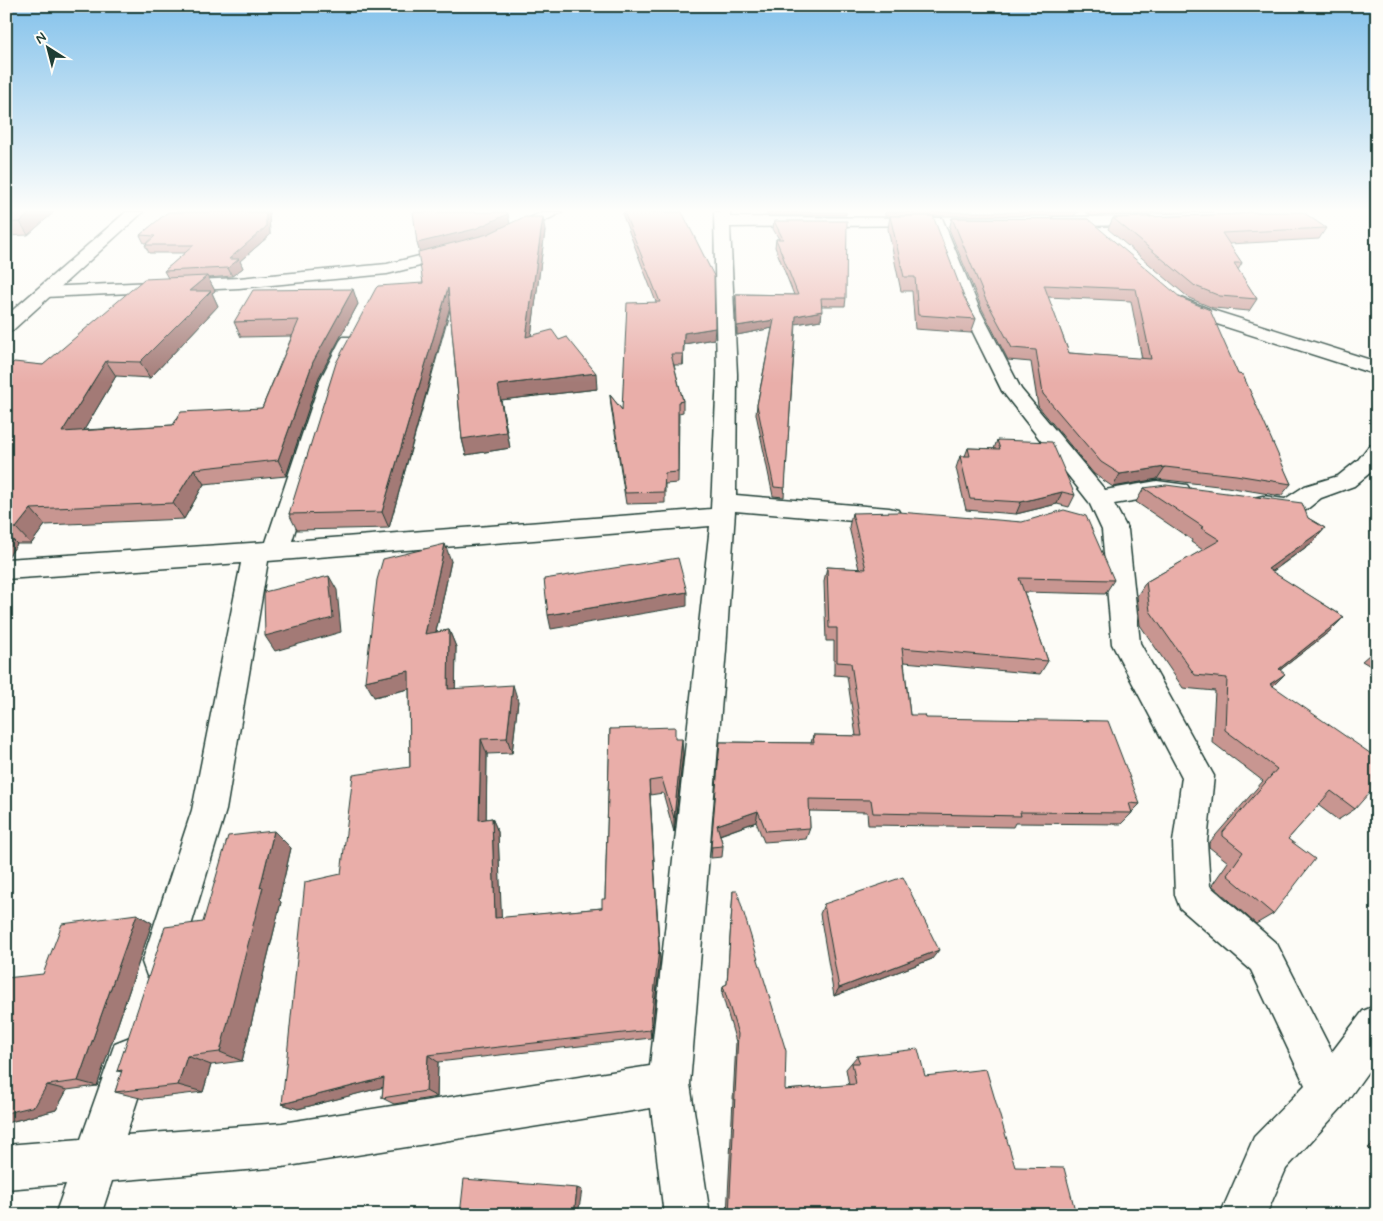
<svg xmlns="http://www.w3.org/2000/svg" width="1383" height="1221" font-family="Mynerve,sans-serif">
	<rect width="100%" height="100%" fill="#fdfcf7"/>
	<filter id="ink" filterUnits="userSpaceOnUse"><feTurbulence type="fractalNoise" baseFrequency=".02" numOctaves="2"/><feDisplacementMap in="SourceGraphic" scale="10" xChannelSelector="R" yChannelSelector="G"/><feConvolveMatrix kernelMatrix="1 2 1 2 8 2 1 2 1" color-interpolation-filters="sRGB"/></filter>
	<g filter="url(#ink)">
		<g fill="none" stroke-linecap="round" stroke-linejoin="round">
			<defs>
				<path id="minor" d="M542 212H562L516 236 510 238 502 233 504 230Z
					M714 212H730V217L942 218 980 310 1021 389 1105 490 1157 481 1187 485 1191 491 1187 497 1179 499 1157 497 1114 504 1128 530 1140 643 1214 776 1207 842 1210 886 1277 944 1332 1052 1363 1011 1377 1005V1059L1344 1105 1286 1169 1266 1215H1220L1254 1137 1305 1085 1251 970 1180 908 1175 895 1173 842 1182 777 1112 644 1102 530 1089 502 1002 391 962 310 930 225 730 227 737 374 736 495 889 508 898 510 901 516 898 522 889 524 735 511 726 650 690 1084 710 1215H664L651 1108 282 1167 112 1181 101 1215H55L66 1184 6 1189V1145L81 1139 115 1043 130 1037 145 1043 151 1058 126 1135 282 1123 650 1066 710 526 268 561 226 810 180 962 175 976 161 981 147 976 142 962 192 810 241 563 6 579V559L266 542 321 378 340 341 343 337H357L360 341 341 378 292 541 711 509 717 374Z
					M1149 216 1157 221 1155 224 1054 227 1046 222 1054 217Z
					M455 247 461 248 463 252 461 256 387 274 239 288 45 297 39 296 36 292 39 288 45 287 239 278 387 264Z
					M1179 297 1209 309 1377 362V375L1195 317 1173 306 1170 302 1173 298Z
					M1377 444V467L1354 486 1321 498 1306 510 1287 516 1254 510 1251 504 1254 498 1263 496 1285 499 1305 486 1338 476 1358 460 1369 446Z"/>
				<path id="primary" d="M126 212H143L13 330 6 332V316Z"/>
			</defs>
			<use href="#minor" stroke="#1f3d34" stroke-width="3"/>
			<use href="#primary" stroke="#1f3d34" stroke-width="3"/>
			<use href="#minor" fill="#fdfcf7" fill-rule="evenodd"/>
			<use href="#primary" fill="#fdfcf7" fill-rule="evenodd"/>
		</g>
		<path fill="#c89691" stroke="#1f3d34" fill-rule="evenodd" d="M6 212H54L28 235 6 236Z
			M168 212H269L270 235 240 261 243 268 232 276 208 278 215 291 212 293 218 306 150 378 116 376 84 430 173 425 262 408 292 336 241 337 234 322 358 304 319 377 286 476 204 484 184 519 45 525 31 544H17L8 557H6V369L43 365 168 278 164 271 185 253H149L145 245 147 243H144L140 235Z
			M623 212H682L714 339 684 344 683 365H674L683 401V412L679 413 678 483 665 484V503L626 504 611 406 610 395 622 410 656 302 623 216Z
			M766 212H846V215H767Z
			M885 212H1078L1073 216H885Z
			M1085 212H1214L1092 216Z
			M1240 214 1326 228 1319 239 1229 244 1242 263 1238 270 1257 299 1249 311 1213 308 1189 298 1108 229 1113 218Z
			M890 216 964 297 976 319 971 333 915 329 912 291H901L888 229Z
			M952 218 1088 219 1238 374 1291 484 1281 496 1227 487 1157 479 1113 487 1094 474 1038 406 1031 362 1008 360 982 309 949 229ZM1048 297 1131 301 1142 359 1069 353Z
			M774 221 846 298 845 306H821V320L796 324 784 497 773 496 756 414 757 405 772 328 737 335 735 303 736 294 794 295 775 247 776 239H779L773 229Z
			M510 224 545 231 531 335 597 389 501 400 510 448 466 455 462 439 450 310 389 528 297 530 289 514 423 283 420 252 417 243Z
			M997 440 1075 495 1069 507 1057 504 1016 514 966 510 956 468 960 456H965L968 448 994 449Z
			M1144 488 1308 518 1325 528 1313 542 1272 572 1344 617 1330 631 1280 670 1273 686 1355 809 1338 820 1318 805 1288 839 1273 914 1256 924 1212 885 1228 862 1209 847V843L1263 781 1212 742 1215 691 1183 688 1140 625 1137 596 1146 582 1203 550 1191 542 1192 540 1136 502Z
			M852 513 1114 580 1105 594 1024 592 1048 661 1040 674 904 662 910 715 926 718 1140 804 1132 812V813L1121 824 1015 823 1013 827 868 825 867 812 809 811 810 828 806 839 764 842 756 822 720 835 723 846 722 857 711 858 720 742 811 743 813 735 856 736 847 676 834 675V641H826L824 581 827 567 859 569 849 527Z
			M451 561 436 632 449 630 456 647 455 689 518 701 512 753 487 754 486 819 492 818 498 832 501 918 602 908 605 899 610 729 675 739 683 754 674 832 663 793 650 795 660 960 651 1038 438 1062 437 1097 394 1104 382 1098 383 1087 298 1109 282 1104 341 874 410 767 409 689 374 697Z
			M1377 648V670L1362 661Z
			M291 848 279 900 281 902 242 1061 211 1065 203 1092 144 1099 115 1092 122 1072 117 1071Z
			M733 891 785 1090 849 1085 846 1069 857 1056 925 1076 1015 1167 1070 1215H727L736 1042 722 994 723 986 727 984Z
			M824 904 932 959 834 996 820 914Z
			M137 914 152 923 97 1086 67 1090 56 1110 6 1123 43 974Z
			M1377 1139V1157L1368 1148Z"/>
		<path fill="#a37a76" stroke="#1f3d34" d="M31 212H54L28 235 20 222Z
			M266 212H269L270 235 240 261 243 268 232 276 228 268 229 259Z
			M508 214 510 224 477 239 420 254 417 243Z
			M543 217 545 231 529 352 526 337Z
			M207 276 215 291 212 293 218 306 150 378 140 362 189 291Z
			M448 288 451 303 389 528 382 512Z
			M353 289 358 304 319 377 286 476 278 460 313 362Z
			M822 311 821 320 795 324 796 316Z
			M774 320 773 328 737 335V326Z
			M715 328 714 339 684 344 683 365 684 333Z
			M106 361 116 376 74 447 62 432Z
			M596 373 597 389 501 400 510 448 466 455 462 439 498 385Z
			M1165 467 1157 479 1113 487 1120 474Z
			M194 469 204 484 184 519 173 503Z
			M1062 492 1057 504 1016 514 1021 502Z
			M31 509 45 525 31 544 16 528Z
			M1325 528 1313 542 1256 583 1268 569Z
			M6 533 17 544 8 557H6Z
			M445 544 451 561 432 650 425 634Z
			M329 576 337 590 341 632 275 651 265 636Z
			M687 592V606L551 629 548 615Z
			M1344 617 1330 631 1265 682 1279 669Z
			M449 630 456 647 455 705 448 689Z
			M409 671 417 687 374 697 365 681Z
			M1285 674 1272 687 1270 684Z
			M513 685 518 701 512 753 507 738Z
			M481 739 487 754 486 834 479 820Z
			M682 739 683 754 674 832V818Z
			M649 781 660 960 651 1038 650 1030Z
			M758 811 756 822 716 836 717 825Z
			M492 818 498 832 502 930 495 918Z
			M274 831 291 848 279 900 281 902 242 1061 220 1052Z
			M137 914 152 923 97 1086 78 1081Z
			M939 950 932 959 834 996 839 988Z
			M428 1055 438 1062 437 1097 426 1091Z
			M187 1056 211 1065 203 1092 178 1085Z
			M384 1078 396 1084 298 1109 282 1104Z
			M47 1085 67 1090 56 1110 6 1123V1113Z
			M577 1188 582 1190 578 1215H574Z"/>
		<path fill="#e9aea9" stroke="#1f3d34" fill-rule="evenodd" d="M6 212H31L20 222 6 223Z
			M168 212H266V227L229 259H239L228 268 164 271 194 245H145L155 236 140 235Z
			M413 212H507L508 214 475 229 417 243Z
			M624 212H682L714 276 715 328 684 333 683 354H671L683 401 678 402V472L665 473 664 492 625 493 610 395 622 410 627 303 660 302Z
			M1249 212H1303L1326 228 1222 233 1242 263H1234L1257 299 1220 296 1195 286 1113 218 1240 214Z
			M890 216H933L964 297 976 319 918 315 915 277H904Z
			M524 217H543L526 337 552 330 559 340 567 337 596 373 498 385 506 432 462 439 448 288 382 512 289 514 336 363 376 288 378 286 423 283 418 252 488 234Z
			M952 218 1088 219 1181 298 1210 310 1238 374 1243 375 1291 484 1236 475 1165 467 1120 474 1101 462 1043 394 1036 350 1012 348 985 298ZM1044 285 1136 289 1151 359 1069 353Z
			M774 221H847L846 298H821L822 311 796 316 785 488 774 487 757 405 774 320 737 326 736 294 798 295 776 239H783Z
			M207 276 189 291H211L140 362 106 361 62 432 173 425 181 412 262 408 299 320 234 322 253 290 353 289 313 362 278 460 194 469 173 503 31 509 16 528H6V369L14 362 43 365 144 279Z
			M997 440 1052 442 1075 495 1062 492 1021 502 970 499 960 456H970L968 448 1000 449Z
			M1166 485 1302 503 1308 518 1325 528 1268 569 1344 617 1279 669 1285 674 1270 684 1377 758V784L1355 809 1331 791 1288 839 1315 859 1273 914 1227 875 1243 852 1223 836V832L1277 769 1225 730 1227 678 1195 675 1150 611 1146 582 1220 540 1201 528 1203 527 1144 488Z
			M1064 510 1086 516 1114 580 1019 578 1048 661 902 648 910 715H925L926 718 1108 721 1140 804 1129 803 1132 813 1020 812 1021 816 873 813 871 800 809 799 810 828 766 831 758 811 717 825 723 846 711 847 720 742 814 743 813 735 862 736 851 663 837 662V628H829L827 567 866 569 852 513 899 512 1022 522Z
			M445 544 425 634 449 630 448 689 513 685 507 738 481 739 479 820 492 818 495 918 602 908V899H605L610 729 675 727V739H682L674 818 662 779 649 781 659 949 650 1030 428 1055 426 1091 382 1098 384 1078 282 1104 305 882 341 874 353 775 410 767 409 671 365 681 377 580 383 559Z
			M678 558 687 592 548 615 544 579Z
			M329 576 333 618 265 636 264 592Z
			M274 831 260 888 263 887 220 1052 187 1056 178 1085 115 1092 122 1070 117 1071 165 927 203 922 228 836Z
			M903 877 939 950 839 988 824 904Z
			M733 891H737L786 1051 785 1090 856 1084 852 1063H860L857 1056 918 1049 925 1076 986 1069 1015 1167 1064 1168 1076 1214 1070 1215H729L738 1034 723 986 727 984Z
			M137 914 78 1081 47 1085 35 1106 6 1113V978L43 974 62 924Z
			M464 1179 577 1188 574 1215H460Z"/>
	</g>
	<linearGradient id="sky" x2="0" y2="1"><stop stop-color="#84c2eb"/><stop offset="0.55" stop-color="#fefefb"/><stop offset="1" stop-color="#fefefb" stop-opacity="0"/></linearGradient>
	<rect width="1383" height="383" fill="url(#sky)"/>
	<rect width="1383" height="1221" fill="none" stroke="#fdfcf7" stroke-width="25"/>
	<rect x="12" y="12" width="1358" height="1196" fill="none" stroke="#1f3d34" stroke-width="2" filter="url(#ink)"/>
	<g transform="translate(48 48) rotate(324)" stroke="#fdfcf7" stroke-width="4" paint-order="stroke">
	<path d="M0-4L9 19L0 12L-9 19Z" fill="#1f3d34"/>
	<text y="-8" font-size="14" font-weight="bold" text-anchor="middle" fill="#1f3d34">N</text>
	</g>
</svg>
